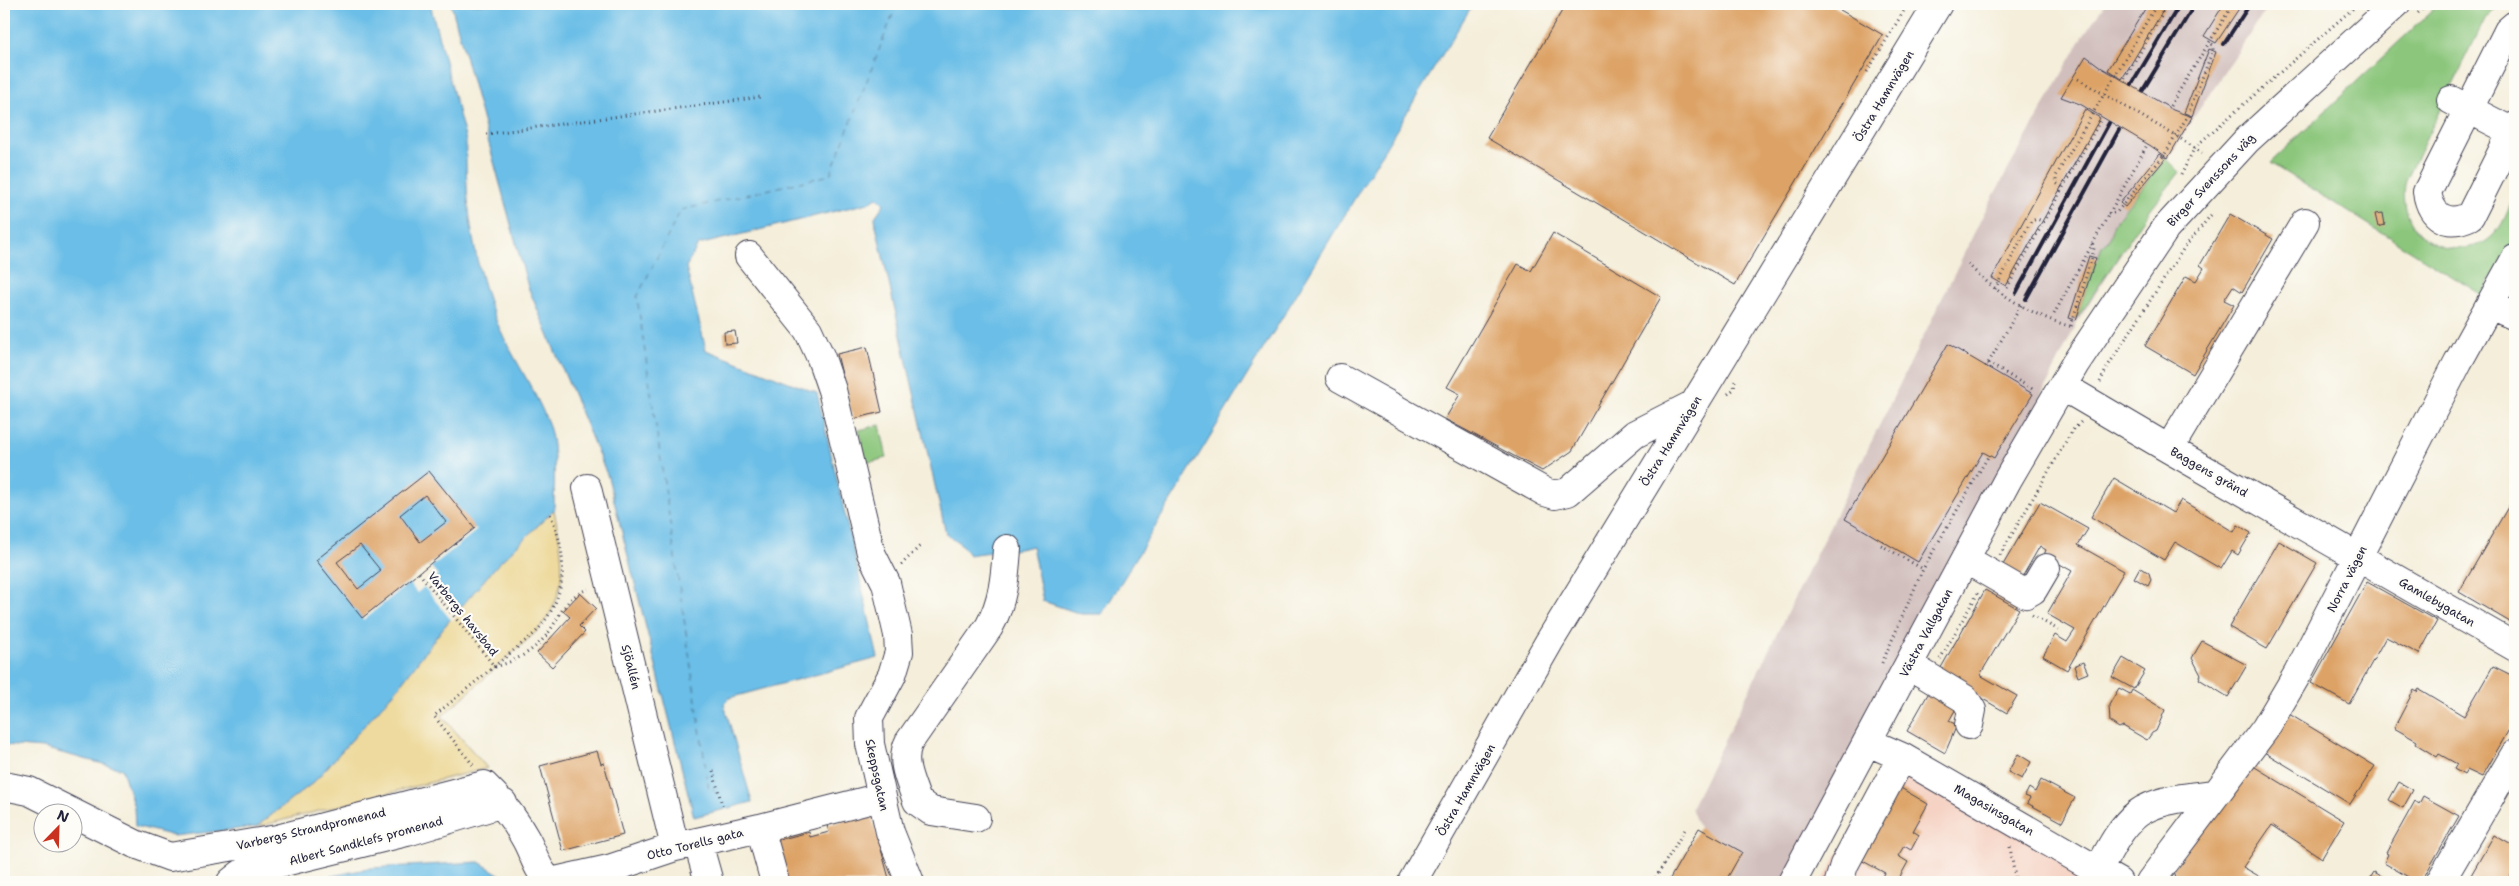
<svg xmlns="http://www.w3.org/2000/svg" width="2519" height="886" font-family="'Shantell Sans',sans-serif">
	<rect width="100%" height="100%" fill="#fdfcf7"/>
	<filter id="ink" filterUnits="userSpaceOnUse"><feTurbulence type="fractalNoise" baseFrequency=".02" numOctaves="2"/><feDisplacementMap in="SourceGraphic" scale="10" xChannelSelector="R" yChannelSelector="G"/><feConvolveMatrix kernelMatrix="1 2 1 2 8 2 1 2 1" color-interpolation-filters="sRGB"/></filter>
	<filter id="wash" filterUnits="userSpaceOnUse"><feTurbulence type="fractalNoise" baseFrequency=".0096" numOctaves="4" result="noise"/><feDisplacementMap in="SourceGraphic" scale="20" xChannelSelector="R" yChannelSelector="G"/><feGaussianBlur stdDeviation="1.12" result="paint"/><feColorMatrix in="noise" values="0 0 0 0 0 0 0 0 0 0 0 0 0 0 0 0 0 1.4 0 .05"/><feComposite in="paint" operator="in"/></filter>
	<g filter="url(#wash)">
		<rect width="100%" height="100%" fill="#f4eeda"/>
		<path fill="#f5d2c3" d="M1899 750 2124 882H1822Z"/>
		<path fill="#d1bfbd" d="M2105 4H2270L2194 117 2168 160 2180 172 2149 211 2078 321 2028 424 1785 882H1726L1742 852 1699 828 1691 808 1986 209 2085 33Z"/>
		<path fill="#8bc67b" stroke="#56745b" d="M2439 4H2499L2485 19 2406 180C2397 218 2425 254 2465 248 2473 247 2484 244 2490 238 2503 228 2508 209 2515 195V236L2482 295 2270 163Z
			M2166 158 2180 172 2149 211 2076 320 2095 261 2097 262 2102 246 2108 241 2114 223Z
			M880 425 887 458 866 463 859 430Z"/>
		<path fill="#eeda9e" stroke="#887e6c" d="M554 510C563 557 571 593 536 632L442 716 487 768 256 827 314 782 397 689 443 628 498 564Z"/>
		<path fill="#6bbee7" stroke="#467091" d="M4 4H430L466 141C465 198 472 256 492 310 506 349 533 384 548 423 557 447 554 485 554 510L498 564 443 628 397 689 314 782 256 827 174 836 135 826 134 807 122 769 43 748 4 745Z
			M451 4H1473L1102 614H1081L1043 601 1032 546C1012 552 990 551 969 555L961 544 946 534 876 226 875 217 884 204 877 197 868 203 698 245 686 267 706 350 817 393 878 658 729 698 724 704 752 802 694 817 608 477 528 287Z
			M479 862 512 882H269L308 876 327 877 371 868Z"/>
		<path fill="#f4eeda" d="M475 528 477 530 431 567 438 575 432 581 458 614 452 621 424 587 417 593 409 583 363 620 362 618Z"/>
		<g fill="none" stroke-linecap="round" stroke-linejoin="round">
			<path stroke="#3c5977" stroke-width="1" stroke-dasharray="6 5" stroke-linecap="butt" d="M718 788 709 790 637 297 681 210 830 175 897 4"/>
		</g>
		<g id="blocks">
			<path fill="#dda366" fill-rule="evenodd" d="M1566 4H1830L1883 35 1735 285 1487 138Z
				M2148 4H2167L2122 79 2108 70Z
				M2224 4H2242L2216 43 2204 36Z
				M2209 49 2216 52 2192 116 2184 113Z
				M2086 56 2102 68 2173 110 2192 117 2168 158 2151 146 2080 104 2061 97Z
				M2085 109 2100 118 2006 286 1992 278Z
				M2160 154 2166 158 2125 207 2120 203Z
				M2383 213 2385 225 2378 227 2375 214Z
				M2230 214 2273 239 2242 292 2233 286 2224 300 2234 305 2193 374 2145 346 2186 276 2196 281 2204 268 2200 265Z
				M1553 233 1661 297 1572 451 1542 471 1445 419 1460 394 1447 387 1518 264 1531 271Z
				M2089 256 2096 258 2076 320 2069 318Z
				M735 331 737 343 725 344 724 332Z
				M1948 344 2033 394 1994 458 1983 452 1918 562 1845 519Z
				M867 347 882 412 853 419 837 354Z
				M429 471 475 528 362 618 316 560ZM425 495 446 522 420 542 400 515ZM360 545 381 571 358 589 337 562Z
				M2114 478 2173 513 2181 500 2234 532 2238 525 2251 533 2238 555 2232 551 2221 569 2175 542 2164 560 2091 517Z
				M2515 495V625L2459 592Z
				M2040 502 2088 529 2078 545 2124 571 2067 670 2043 656 2055 635 2067 642 2075 630 2047 614 2072 571 2044 555 2046 550 2040 546 2017 586 1997 575Z
				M2279 541 2317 563 2267 649 2229 627Z
				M2140 567 2149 573 2151 580 2148 586 2134 578Z
				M2367 582 2437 621 2419 654 2386 637 2349 704 2311 683Z
				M1985 590 2019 609 1980 675 2017 696 2007 713 1938 673Z
				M580 593 596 608 579 626 585 632 552 667 537 653 570 617 563 611Z
				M2202 641 2247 665 2228 697 2199 679 2201 675 2192 658Z
				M2123 658 2145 671 2134 689 2112 677Z
				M2083 662 2088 673 2078 677 2074 666Z
				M2493 666 2515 677V719L2482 777 2467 770 2464 775 2454 769 2457 764 2439 754 2437 757 2416 744 2417 741 2394 728 2414 690 2417 692 2419 689 2464 716Z
				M1932 687 1959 703 1949 721 1957 725 1945 753 1907 731Z
				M2119 688 2130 694 2132 690 2165 710 2156 731 2152 733 2147 740 2123 726 2119 728 2110 722 2109 705Z
				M2289 714 2375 766 2350 804 2264 752Z
				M597 751 601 764 604 763 623 835 563 851 540 766Z
				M2018 754 2031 762 2022 779 2008 772Z
				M2245 761 2344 821 2322 858 2272 825 2243 867 2269 882H2177L2173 868Z
				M2041 780 2075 798 2062 822 2027 803 2030 798 2025 796 2029 788 2035 792Z
				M2399 782 2413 790 2403 808 2389 800Z
				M1899 787 1928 804 1913 831 1919 835 1911 850 1904 846 1898 856 1908 862 1897 882H1880L1885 873 1859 859Z
				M2423 796 2459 816 2421 882H2417L2384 863 2388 854 2386 853 2415 801 2419 804Z
				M871 813 890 882H782L771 842 809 832 810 837 829 832 827 825Z
				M1699 828 1742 852 1725 882H1668Z
				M2494 835 2515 847V868L2507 882H2467Z
				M2374 872 2392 882H2368Z"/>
		</g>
	</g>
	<g filter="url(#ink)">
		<use href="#blocks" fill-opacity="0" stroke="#424153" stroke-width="1"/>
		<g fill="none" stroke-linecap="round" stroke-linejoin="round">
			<defs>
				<path id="minor" d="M2515 25 2508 31 2427 192C2431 217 2447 227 2470 216L2515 126
					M2451 100 2515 133
					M749 256 808 330 821 358 832 390 871 553 886 583 898 635 899 652 892 675 869 718 870 744 890 832 910 882
					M2490 305 2515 316
					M1340 378 1545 492 1555 495 1568 492 1635 434 1692 405
					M2062 386 2169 449 2515 647
					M2169 449 2305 222
					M587 488 675 847
					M1965 559 2026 594 2033 590 2046 568
					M1909 665 1965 699 1972 710 1969 725
					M1868 742 1902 757 2118 882
					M4 786 29 791 135 844 170 857 277 839 484 785C501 801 514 818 525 838 534 853 537 872 551 882L609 869 675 847 760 828 775 882
					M976 818 931 811 917 801C911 782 899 761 909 742L989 627C1003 602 1005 577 1007 549
					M760 828 881 797
					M698 843 709 882
					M231 882 241 874 252 870 407 832 503 803
					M1412 882 1549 642 1938 4
					M1792 882 2008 479 2075 364 2166 228 2246 141 2396 4
					M1839 882 1844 865 1902 757
					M2092 882C2130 810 2133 802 2216 794
					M2150 882 2265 729 2298 673 2458 362 2515 259
					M2440 882 2515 754"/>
			</defs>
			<use href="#minor" stroke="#424153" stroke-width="30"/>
			<path stroke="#424153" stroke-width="3" stroke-dasharray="1 4" stroke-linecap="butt" d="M2418 13 2428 4
				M1867 72 1908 4
				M2125 78 2162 15V10L2157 4
				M2170 106 2233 4
				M486 134 761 97
				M2181 139 2202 153
				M2181 175 2195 147 2358 4
				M2062 187 2056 183V176L2157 4
				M2108 214 2117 212 2165 154 2187 117 2213 50V45L2209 41
				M1968 264C1995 293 2034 317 2073 327
				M2007 288 2101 119
				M1995 289 2031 221 2037 219 2042 221
				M2054 314 2147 145
				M2071 326 2092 257 2094 248 2091 243
				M1988 363 2034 390
				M1986 367 2022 304
				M2100 382 2108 366 2184 248 2211 215
				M1728 394 1734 389 1735 381
				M1884 541 1881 545 1923 569
				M2000 555 2072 431 2081 422
				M901 565 920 546
				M419 573 495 667
				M2032 615 2062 632
				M1940 659 1978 593
				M1882 663 1923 569 1989 455
				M495 667C515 661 531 653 545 637 561 618 562 598 588 589
				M473 765 434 716 536 632C568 596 569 557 550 514
				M713 771 723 809
				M2010 847 2015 877 2013 882
				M1653 882 1686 828"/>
			<use href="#minor" stroke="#fff" stroke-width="28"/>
			<path stroke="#22223b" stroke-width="4" d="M2224 44 2250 4
				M2132 84 2180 4
				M2143 90 2195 4
				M2016 293 2109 123
				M2026 299 2119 130"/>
			<path stroke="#424153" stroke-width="3" stroke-dasharray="1 4" stroke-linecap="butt" d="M2078 79 2181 139"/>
		</g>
	</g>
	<g text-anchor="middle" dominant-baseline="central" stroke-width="4.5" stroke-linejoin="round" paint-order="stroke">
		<g font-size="12" fill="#22223b" stroke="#fdfcf7">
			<text transform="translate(1884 96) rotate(-59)">Östra Hamnvägen</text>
			<text transform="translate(2211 180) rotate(-47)">Birger Svenssons väg</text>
			<text transform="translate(1671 441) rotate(-58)">Östra Hamnvägen</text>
			<text transform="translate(2209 472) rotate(30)">Baggens gränd</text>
			<text transform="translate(2347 579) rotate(-63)">Norra vägen</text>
			<text transform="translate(2437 602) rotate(30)">Gamlebygatan</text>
			<text transform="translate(463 614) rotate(51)">Varbergs havsbad</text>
			<text transform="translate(1926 633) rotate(-62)">Västra Vallgatan</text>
			<text transform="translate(631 667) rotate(76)">Sjöallén</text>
			<text transform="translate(877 775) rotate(78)">Skeppsgatan</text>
			<text transform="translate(1466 790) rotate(-60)">Östra Hamnvägen</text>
			<text transform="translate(1994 810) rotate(30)">Magasinsgatan</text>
			<text transform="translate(311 829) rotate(-13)">Varbergs Strandpromenad</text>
			<text transform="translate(366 841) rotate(-15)">Albert Sandklefs promenad</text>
			<text transform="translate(695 844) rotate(-14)">Otto Torells gata</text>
		</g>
	</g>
	<rect width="2519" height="886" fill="none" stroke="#fdfcf7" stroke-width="20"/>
	<g transform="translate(58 828) rotate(23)"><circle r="24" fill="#fdfcf7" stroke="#a5a5ac"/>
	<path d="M0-4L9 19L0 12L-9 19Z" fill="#c8321e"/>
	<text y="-8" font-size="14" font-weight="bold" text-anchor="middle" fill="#22223b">N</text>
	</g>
</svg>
